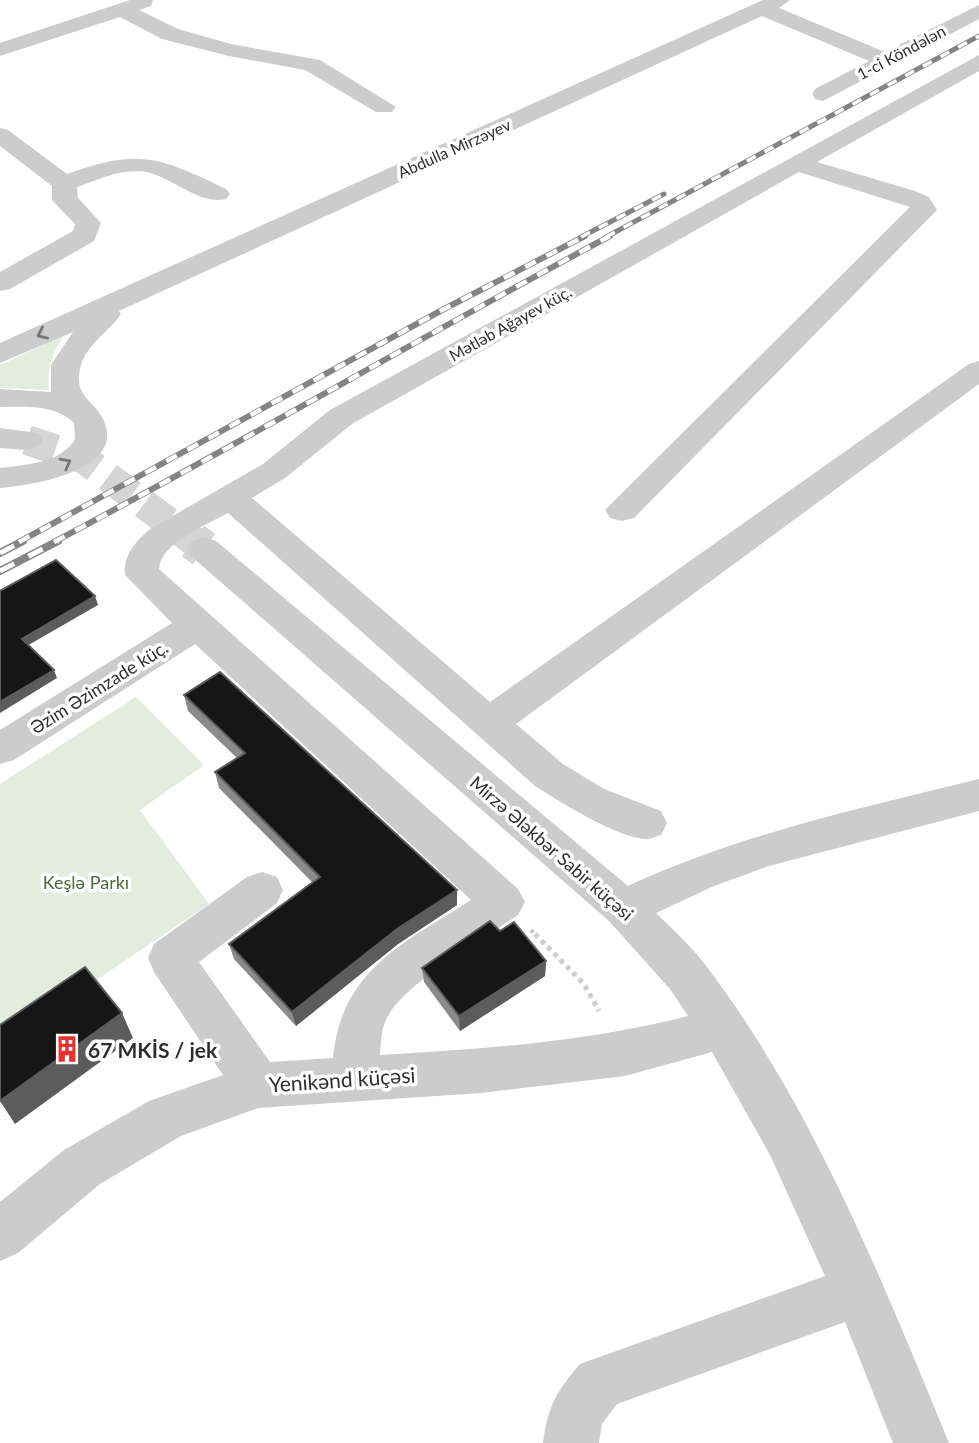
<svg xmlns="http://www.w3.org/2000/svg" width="979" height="1443" font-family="Lato,sans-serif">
	<rect width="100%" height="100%" fill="#fff"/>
	<path fill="#e4ecdd" d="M64 335C52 354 47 367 49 390L0 388V365Z
		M136 697 204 765 140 810 209 904 0 1045V784Z"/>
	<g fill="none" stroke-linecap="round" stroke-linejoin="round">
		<path stroke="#d5d5d5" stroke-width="30" stroke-dasharray="30 15" stroke-linecap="butt" d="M27 440 84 459 195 542"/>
		<path stroke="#d5d5d5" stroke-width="38" stroke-dasharray="38 19" stroke-linecap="butt" d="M193 541 204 549"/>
		<path stroke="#ccc" stroke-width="4.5" stroke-dasharray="3.5 3.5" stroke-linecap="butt" d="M531 930 537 936"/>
		<path stroke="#ccc" stroke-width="5" stroke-dasharray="4.5 4.5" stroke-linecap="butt" d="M535 934 584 984 599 1011"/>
		<path fill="#ccc" fill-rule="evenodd" d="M130 0H153L151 6 139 10 178 29 231 44 320 60 396 107 392 112H376L305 70 229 56 162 39 120 17 0 56V43Z
			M763 0H790L779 8 885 52 979 5V19L823 101 815 99 812 94 815 89 869 61 762 16 119 311 121 314C109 332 88 343 81 365 72 397 94 399 104 421 126 471 29 486 0 488V468C25 465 62 463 75 439L74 423C54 404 26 407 0 407V389L51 392V365L73 332 0 363V343Z
			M979 55V71L817 162 915 191 929 197 937 210 634 518 622 521 610 518 605 510 910 207 799 172 352 424 285 478 252 498 490 702 969 364 979 361V384L516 724 563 764 604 789 661 811 667 823 661 835C656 836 649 840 645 839 616 837 560 802 535 786L228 513C207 525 161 542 159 569L518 889 525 902 518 915C484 939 405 982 387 1018 381 1028 381 1043 380 1055 484 1049 587 1042 688 1016L670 989 609 921 192 557 187 549 192 541 204 537 216 541 628 886C744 833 857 809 979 779V811L769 866 714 886 656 913C672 929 690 945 704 963 813 1106 881 1278 949 1443H893L845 1322 617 1404 602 1424 599 1443H543C548 1406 556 1392 580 1364L825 1276 770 1155 712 1052 625 1076 481 1093 258 1108 181 1136 100 1184 18 1253 0 1261V1202L64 1150 149 1101 223 1075 154 972 148 958 154 944 247 877 262 872 277 877 283 890 277 903 199 962 270 1062 333 1058C341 970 404 943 471 900L195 644 14 760 0 764V730L172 623 125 575C123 555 136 541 150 529L263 464 330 410Z
			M0 128 8 130 67 174C140 148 159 157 226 189L230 194 226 199C197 206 169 173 140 171 118 170 97 180 77 187L78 198 101 223 94 241 10 289 0 291V272L73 231 75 224 52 200V186L0 146Z
			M0 428 38 433 43 440 38 447 27 450 0 448Z"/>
		<defs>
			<path id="rail-far2" d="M581 237 664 194
				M606 237 979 36"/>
			<path id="rail-far1" d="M19 542 444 309 585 236
				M54 542C241 443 423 336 610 236"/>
			<path id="rail" d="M0 553 23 541
				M0 571 58 541"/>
		</defs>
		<use href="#rail-far2" stroke="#848484" stroke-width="5"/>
		<use href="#rail-far1" stroke="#848484" stroke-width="6"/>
		<use href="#rail" stroke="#848484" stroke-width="8"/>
		<use href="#rail-far2" stroke="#fff" stroke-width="3.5" stroke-dasharray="10" stroke-linecap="butt"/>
		<use href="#rail-far1" stroke="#fff" stroke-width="4.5" stroke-dasharray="12" stroke-linecap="butt"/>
		<use href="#rail" stroke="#fff" stroke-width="5" stroke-dasharray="16" stroke-linecap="butt"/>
	</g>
	<path fill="#8a8a8a" d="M184 695 457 905 398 944 296 1026 234 959 229 944 313 883 219 788 215 772 237 758 188 711Z
		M500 931 546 961 545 976 460 1031 424 982 422 968Z"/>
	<path fill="#5c5c5c" d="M95 596 98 605 25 647 22 639Z
		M54 670 57 678 0 713V702Z
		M457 890V905L398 944 296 1026 292 1012 397 929Z
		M546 961 545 976 460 1031 459 1016Z
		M122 1013 133 1038 15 1124 0 1101Z"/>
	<path fill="#161616" stroke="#5c5c5c" stroke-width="2" d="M56 560 95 596 22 639 54 670 0 702V591Z
		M220 672 457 890 397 929 292 1012 229 944 320 877 215 772 245 753 184 695Z
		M490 921 500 931 514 922 546 961 459 1016 422 968Z
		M85 967 122 1013 0 1101V1025Z"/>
	<defs><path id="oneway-chevron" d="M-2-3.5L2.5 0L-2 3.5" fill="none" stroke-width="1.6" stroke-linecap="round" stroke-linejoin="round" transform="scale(1.75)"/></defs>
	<g stroke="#767676">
		<use href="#oneway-chevron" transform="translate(42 334) rotate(155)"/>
		<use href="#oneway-chevron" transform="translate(66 463) rotate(-28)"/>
	</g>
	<defs>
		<symbol id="building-bare" viewBox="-9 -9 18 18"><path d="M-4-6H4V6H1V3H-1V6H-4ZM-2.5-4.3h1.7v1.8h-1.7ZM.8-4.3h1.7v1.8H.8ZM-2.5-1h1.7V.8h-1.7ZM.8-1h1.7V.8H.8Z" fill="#e53332" stroke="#fff" stroke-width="2.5" paint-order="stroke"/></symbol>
	</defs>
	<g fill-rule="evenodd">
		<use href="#building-bare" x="48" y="1030" width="38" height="38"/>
	</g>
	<g text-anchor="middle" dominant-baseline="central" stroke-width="7" stroke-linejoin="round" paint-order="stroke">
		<g font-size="16" fill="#2f2f2f" stroke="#fff">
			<text transform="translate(901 52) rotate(-28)">1-ci Köndələn</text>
			<text transform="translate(454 148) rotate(-24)">Abdulla Mirzəyev</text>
			<text transform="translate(510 323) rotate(-29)">Mətləb Ağayev küç.</text>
		</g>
		<g font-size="18" fill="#2f2f2f" stroke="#fff">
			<text transform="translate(99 687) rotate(-32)">Əzim Əzimzade küç.</text>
			<text transform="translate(552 848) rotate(41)">Mirzə Ələkbər Sabir küçəsi</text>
		</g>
		<g font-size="18" fill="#4e6b3c" stroke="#fff">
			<text x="86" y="882">Keşlə Parkı</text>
		</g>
		<g font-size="21" font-weight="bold" fill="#2f2f2f" stroke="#fff" text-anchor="start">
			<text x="88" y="1049">67 MKİS / jek</text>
		</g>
		<g font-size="21" fill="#2f2f2f" stroke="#fff">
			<text transform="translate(342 1079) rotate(-4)">Yenikənd küçəsi</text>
		</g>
	</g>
</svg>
